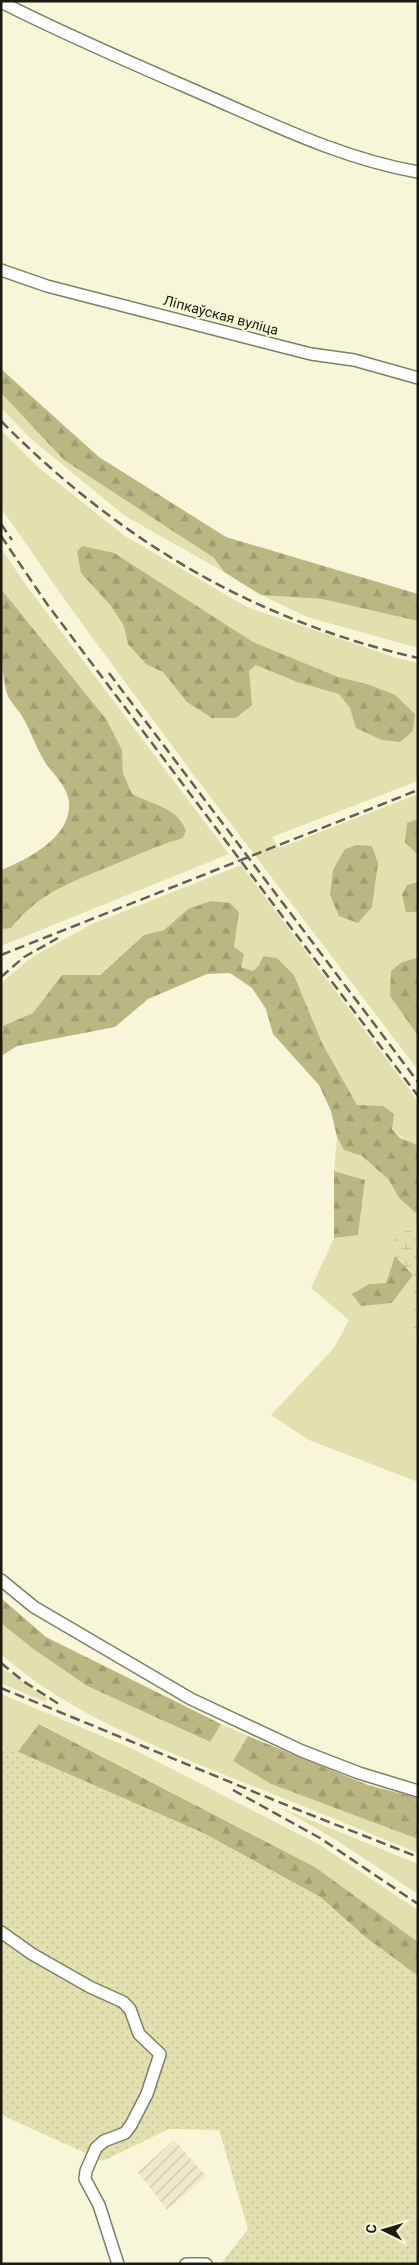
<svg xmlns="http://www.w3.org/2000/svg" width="419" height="2265" font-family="Roboto,sans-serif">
	<defs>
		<pattern id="industrial-furrows" width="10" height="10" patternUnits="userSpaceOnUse" patternTransform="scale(1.25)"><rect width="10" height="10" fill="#edebc6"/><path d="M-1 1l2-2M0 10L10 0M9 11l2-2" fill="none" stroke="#cbc9a9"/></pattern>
		<pattern id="forest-firs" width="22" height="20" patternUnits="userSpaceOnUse" patternTransform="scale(1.25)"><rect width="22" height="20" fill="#bbb783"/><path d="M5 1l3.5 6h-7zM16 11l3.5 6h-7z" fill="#a09d70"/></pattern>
		<pattern id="wetland-marsh" width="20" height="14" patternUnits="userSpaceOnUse" patternTransform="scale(1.25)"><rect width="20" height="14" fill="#e3e0af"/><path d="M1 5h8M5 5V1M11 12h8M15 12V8" fill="none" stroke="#c2c096"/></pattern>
		<pattern id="garden-dots" width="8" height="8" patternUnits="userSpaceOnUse" patternTransform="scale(1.25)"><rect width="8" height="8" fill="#e3e0af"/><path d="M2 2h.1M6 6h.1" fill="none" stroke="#c2c096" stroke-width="1.8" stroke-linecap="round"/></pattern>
	</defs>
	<rect width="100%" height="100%" fill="#f8f6d9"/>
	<path fill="url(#industrial-furrows)" d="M174 2140 206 2176 167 2210 138 2172Z"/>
	<path fill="#e3e0af" d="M1 393 64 460 214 558 224 572 125 516 30 438 1 408Z
		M1 430 38 467 125 536 247 607 397 658 418 663V781L272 837 279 848 418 794V959L402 962 390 996 418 1036V1070L193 774 72 610 1 508Z
		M1 548 26 585 229 854 1 946V929L11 928 21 915 60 886 165 843V808L147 802 132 794 123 773 122 750 44 643 1 589Z
		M261 595 322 599 418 621V648L307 617Z
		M241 865 418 1101V1145C394 1136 392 1130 383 1107L357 1106 322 1043 294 975 277 958 263 956 259 965 253 971 241 967 234 947 239 912 188 909 164 930 144 935 99 975H62L33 1013 1 1029V983L32 957 92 924Z
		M337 1137 344 1150 362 1156 389 1180 399 1198 418 1215V1232L411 1230 394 1234 395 1256 386 1283 369 1284 392 1303 413 1275 410 1313 418 1349V1482L309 1440 271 1415 334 1348 349 1320 311 1288 334 1238 358 1234 365 1180 334 1171Z
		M1 1623 32 1648 87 1686 209 1742 221 1724 248 1736 233 1761 271 1784 418 1839V1853C354 1827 291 1801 227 1776 148 1743 66 1712 1 1654Z
		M1 1667 47 1698 45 1702 1 1683Z
		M1 1694 133 1749 320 1845 418 1910V1942L315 1867 40 1724 17 1753 5 1746 1 1751Z
		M281 1808 418 1864V1894L336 1840Z"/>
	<path fill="url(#forest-firs)" d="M1 369 99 457 226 537 418 594V621L322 599 261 595 224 572 214 558 64 460 1 393Z
		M82 546 114 553 253 642 338 677 370 685 395 695 415 714 413 731 400 742 382 740 356 728 350 708 339 694 297 682 256 665 249 671 252 705 236 718H212L187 702 163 672 146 664 128 644 124 626 111 606 81 573 77 552Z
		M1 589 106 719 122 750 123 773 132 794C153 805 175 806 186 830L183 838C165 843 149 850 132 857 87 877 43 887 11 928L1 929V870C28 859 72 837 69 802 67 784 49 771 42 757 34 743 30 729 22 716 17 708 10 702 7 694 0 669 1 617 1 589Z
		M418 819V855L405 842 407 823Z
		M357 845 372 846 378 863 372 907 358 923 339 916 330 895 333 870 345 849Z
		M418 882V912H406L402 895 407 885Z
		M211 901 230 903 239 912 234 947 244 954 241 967 253 971 259 965 263 956 277 958 294 975 322 1043 357 1105 383 1106 394 1114 392 1129 400 1138 418 1145V1215L399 1198 389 1180 362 1156 344 1150 337 1137 331 1111 319 1085 273 1034 266 1009 252 988 230 973 207 974 148 999 115 1027 17 1046 1 1056 3 1026 33 1013 62 975H100L144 935 164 930 188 909Z
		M417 958 418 959V1036L390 996 391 971 402 962Z
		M334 1171 365 1180 358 1235 334 1238Z
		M395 1256 413 1275 392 1303 361 1306 352 1294 369 1284 386 1283Z
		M1 1598 46 1637 221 1724 210 1742 87 1686 32 1648 1 1623Z
		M39 1724 315 1867 418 1942V1976L365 1937 320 1897 203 1833 17 1753Z
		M248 1736 368 1785 418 1798V1839L271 1784 233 1761Z"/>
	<path fill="url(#wetland-marsh)" d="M411 1230 418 1232V1349L410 1313 413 1275 395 1256 394 1234Z"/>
	<path fill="url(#garden-dots)" d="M5 1746 203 1833 320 1897 365 1937 418 1976V2264H221L248 2229 219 2130 169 2129 103 2161 6 2117 1 2112V1751Z"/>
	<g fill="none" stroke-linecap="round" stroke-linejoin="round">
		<defs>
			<path id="minor" d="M1 2C68 36 136 65 205 95 274 125 343 159 418 172
				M1 270 47 286 256 340 311 354 354 360 418 378
				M1 1580 34 1607 191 1699 302 1751 359 1773 418 1791
				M1 1932 32 1954 90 1987 123 2002 130 2009 139 2034 160 2054 147 2094 131 2125 125 2133 104 2141 96 2148 86 2171 85 2179 99 2205 118 2264
				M186 2264H206"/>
		</defs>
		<use href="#minor" stroke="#807e64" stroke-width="14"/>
		<use href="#minor" stroke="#fff" stroke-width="11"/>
		<path stroke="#626151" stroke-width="2.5" stroke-dasharray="10 5" stroke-linecap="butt" d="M1 421C120 541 253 620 418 658
			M1 524 12 540
			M1 536 47 604 418 1096
			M109 673 418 1082
			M1 955 418 790
			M1 977 24 957 58 938
			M1 1663 23 1681 62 1706
			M1 1688 291 1807 418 1857
			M233 1790 320 1838 418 1904"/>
	</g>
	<g text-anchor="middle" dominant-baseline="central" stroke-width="4" stroke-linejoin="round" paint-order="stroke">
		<g font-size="14" fill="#1c1b11" stroke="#f8f6d9">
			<text transform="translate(221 315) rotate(15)">Ліпкаўская вуліца</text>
		</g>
	</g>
	<rect width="419" height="2265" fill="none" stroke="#1c1b11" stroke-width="5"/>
	<g transform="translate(384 2230) rotate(275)" stroke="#f8f6d9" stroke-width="4" paint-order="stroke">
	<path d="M0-4L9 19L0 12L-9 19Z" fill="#1c1b11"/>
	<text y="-8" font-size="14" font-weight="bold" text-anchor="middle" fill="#1c1b11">С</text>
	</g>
</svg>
